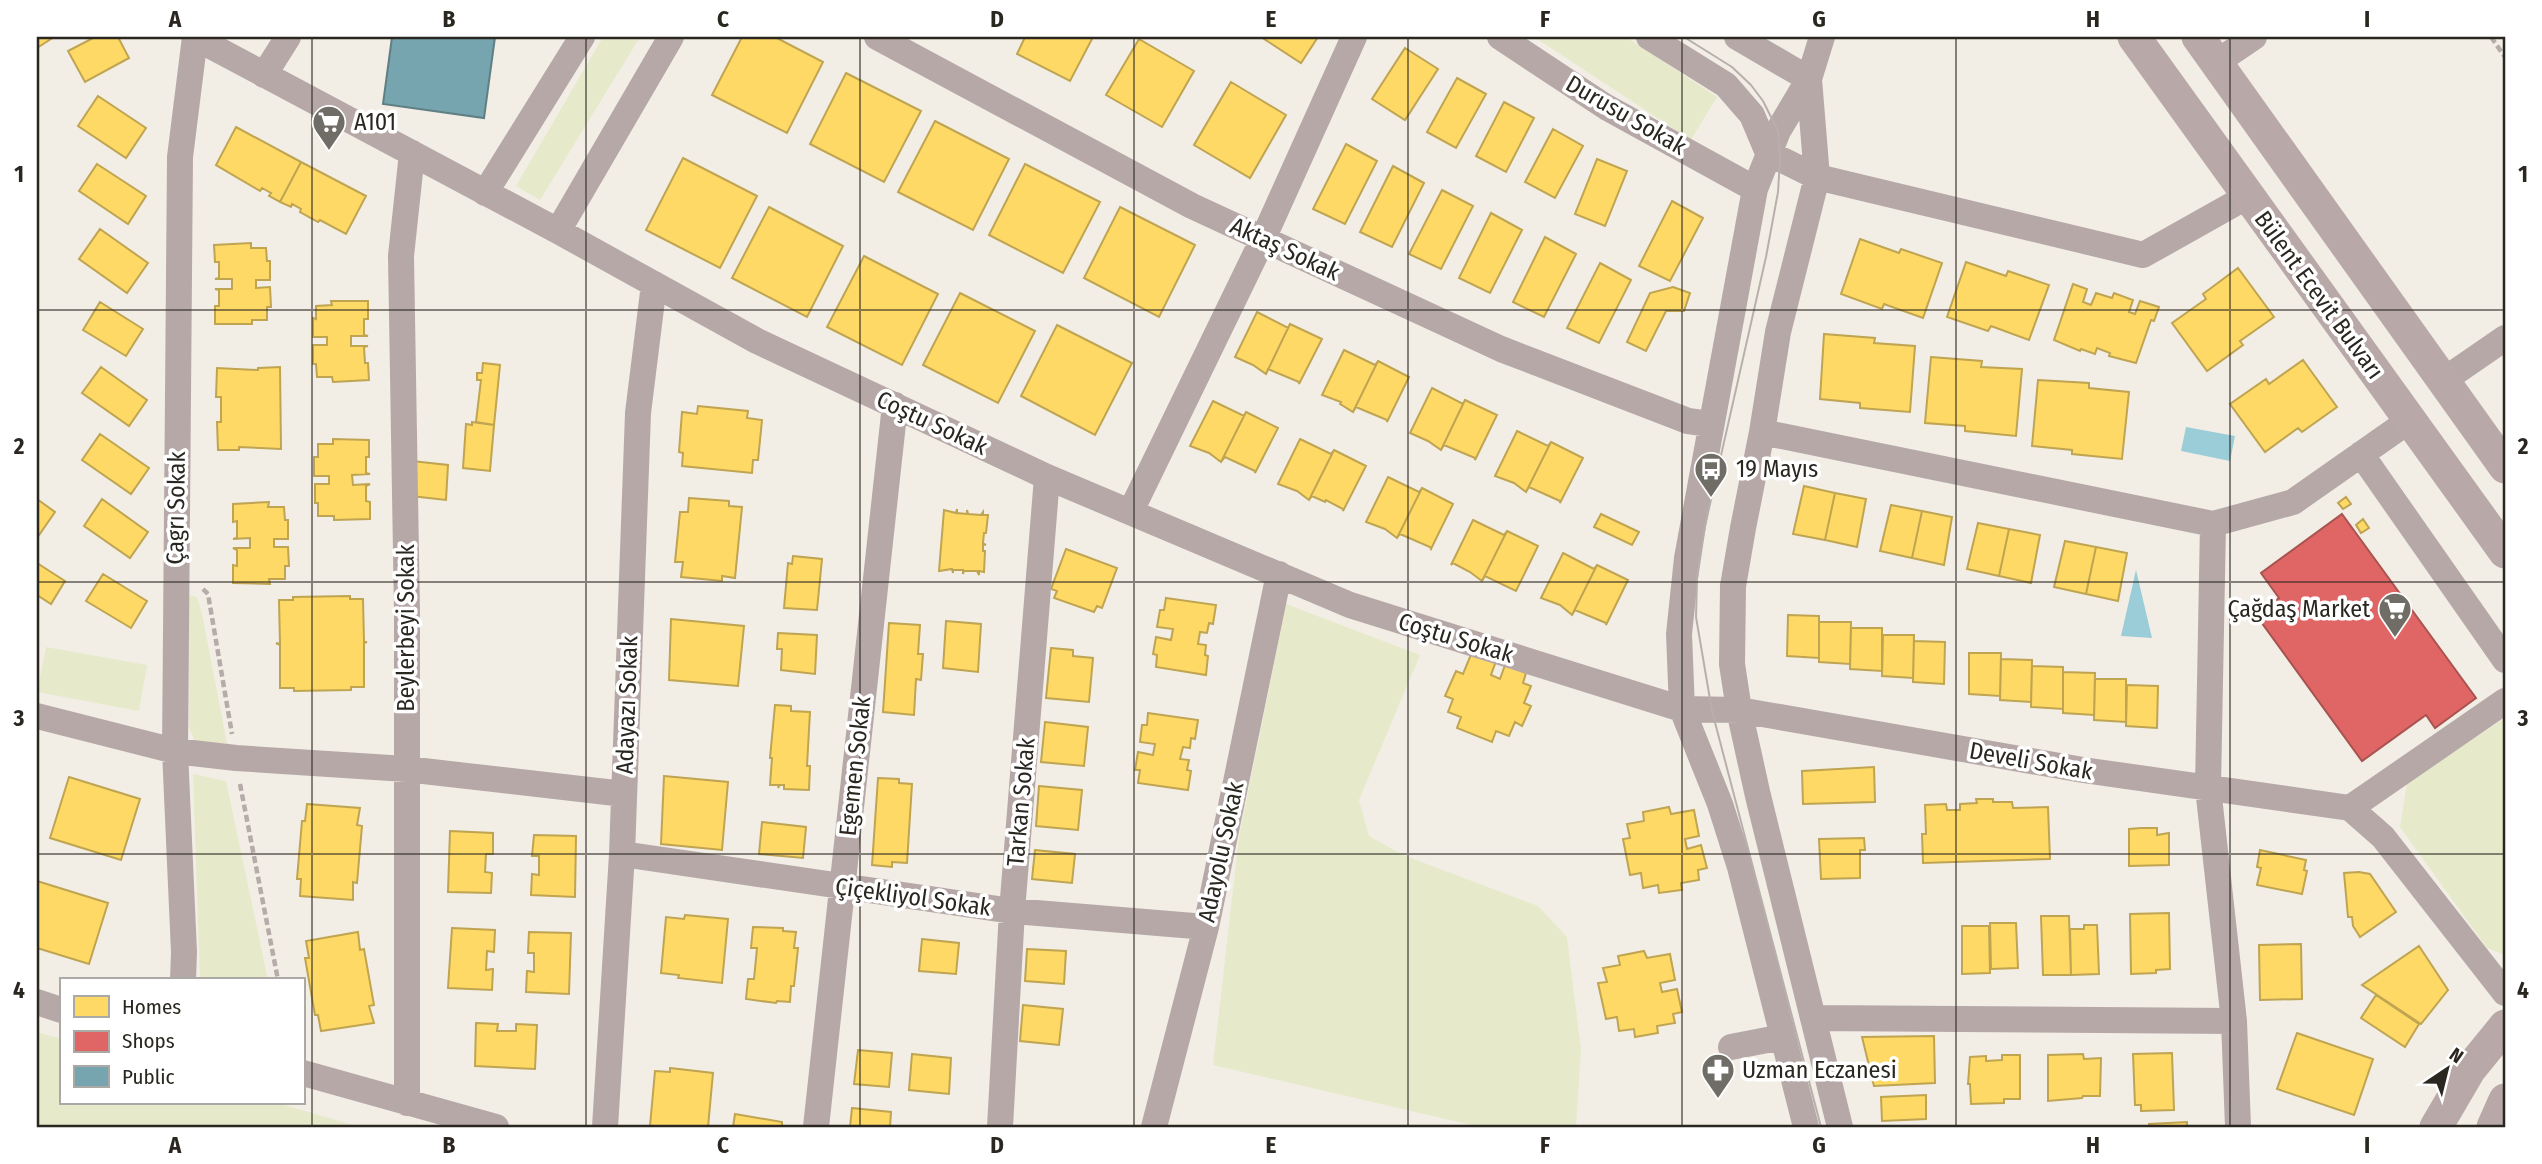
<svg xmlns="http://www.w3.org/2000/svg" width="2542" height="1164" font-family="'Fira Sans Condensed',sans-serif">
	<rect width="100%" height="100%" fill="#f2eee5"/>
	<path fill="#e6eacb" d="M603 37H640L540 200 516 186Z
		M1534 37H1626L1717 97 1691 140Z
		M188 595 197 597 202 614 227 743H196L189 728Z
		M1286 604 1420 655 1359 800 1369 836 1403 855 1538 906 1567 937 1581 1049 1576 1127H1480L1213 1065 1239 837Z
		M46 647 147 665 139 711 37 692Z
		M2505 718V955L2487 948 2400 827 2407 783Z
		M193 774 226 781 268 980H200Z
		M37 1032 61 1039V1103H277L360 1127H37Z"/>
	<path fill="#9acdd7" d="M2186 427 2235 436 2230 461 2181 451Z
		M2136 570 2152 638 2121 636Z"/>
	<path fill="#ffd966" stroke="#bfa451" stroke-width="2" d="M37 37H54L37 48Z
		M95 37H118L129 58 85 82 68 51Z
		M742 37H775L823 62 787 133 712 95Z
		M1025 37H1093L1070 81 1017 54Z
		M1261 37H1318L1301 63Z
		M1139 39 1194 71 1162 127 1106 95Z
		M1405 48 1438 69 1405 120 1372 99Z
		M846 73 921 111 884 182 810 144Z
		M1457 78 1486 94 1456 148 1427 132Z
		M1231 82 1286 115 1250 178 1194 145Z
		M98 96 146 128 126 158 78 126Z
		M1504 102 1534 118 1506 172 1476 156Z
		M935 121 1009 159 973 230 898 192Z
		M236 127 301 162 280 202 269 196 271 193 262 188 260 191 216 165Z
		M1553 129 1583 146 1555 198 1525 182Z
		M1346 144 1377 161 1345 224 1313 209Z
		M683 158 757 196 720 268 646 230Z
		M1597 159 1627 171 1605 226 1575 214Z
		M301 162 366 196 346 234 320 220 318 222 300 212 301 209 292 204 291 207 280 202Z
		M97 164 146 196 128 224 79 191Z
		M1025 164 1100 202 1063 273 989 235Z
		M1393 166 1424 183 1392 247 1360 232Z
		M1442 190 1473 206 1441 269 1409 254Z
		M1672 201 1703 218 1670 281 1639 266Z
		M769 207 843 246 807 317 732 278Z
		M1120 207 1195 245 1159 317 1084 278Z
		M1491 213 1522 230 1490 293 1459 278Z
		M100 229 148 263 127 293 79 259Z
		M1545 237 1576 254 1544 317 1513 302Z
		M1860 239 1899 253 1901 249 1942 263 1923 318 1884 304 1882 309 1841 294Z
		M251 243V248H266L267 261H270V280H256V288L270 287 271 307H267V320H252V324H215V306H219V290L215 289H232V279H215L219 278V262H215L214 245Z
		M864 256 938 294 902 365 827 327Z
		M1966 262 2006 276 2008 271 2049 285 2029 340 1991 326 1988 331 1947 317Z
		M1600 263 1631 280 1599 343 1567 328Z
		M2238 268 2274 317 2240 341 2243 345 2207 371 2172 323 2206 299 2203 294Z
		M2073 284 2087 289 2083 302 2091 305 2096 293 2112 298 2114 293 2133 300 2129 312 2135 314 2140 301 2159 307 2154 321 2151 320 2136 363 2109 356 2110 353 2097 348 2095 354 2081 349 2080 351 2054 340Z
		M1673 287 1690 293 1684 311H1666L1646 351 1627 342 1650 293Z
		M960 293 1035 331 998 403 923 365Z
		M331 301H368V319H364V335L368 336H351V346H368L364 347 365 363H368L369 380 333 382 332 377H317L316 364H313V345H327V337H313V318L316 319V306L332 305Z
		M100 302 143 329 126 356 83 330Z
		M1257 312 1288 328 1290 324 1266 374 1253 365 1235 357Z
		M1290 324 1322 339 1299 384V382L1268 369 1266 374Z
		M1057 325 1132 363 1095 435 1021 396Z
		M1824 334 1875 338 1874 343 1915 346 1910 412 1860 408V403L1820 399Z
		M1344 350 1375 365 1378 361 1353 412 1340 404 1341 402 1322 395Z
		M1931 357 1982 361 1981 367 2022 369 2016 436 1965 431V426L1925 423Z
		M2303 360 2337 407 2302 432 2298 428 2265 452 2230 404 2266 379 2269 384Z
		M1378 361 1409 377 1387 422V420L1356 407 1353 412Z
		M483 363 500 365 494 425 476 422 481 380H477V373H482Z
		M101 367 147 400 129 426 82 393Z
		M280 367 281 449 239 447V450H218L217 422H221V397H216L217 368 258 370V368Z
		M2038 380 2089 383V388L2129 392 2122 459 2072 454V450L2032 446Z
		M1432 388 1463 404 1465 400 1441 450 1428 441 1410 433Z
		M1465 400 1497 415 1475 460V458L1444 445 1441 450Z
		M1213 401 1244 416 1246 412 1221 462 1209 453 1190 446Z
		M698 406 748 411 747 418 762 420 758 460H753L752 473 682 466 683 453 679 452 682 412 697 414Z
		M1246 412 1278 428 1255 473V471L1225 457 1221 462Z
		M472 422 494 425 490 471 463 468 466 424 472 425Z
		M1517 431 1548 446 1551 442 1526 492 1514 483 1495 476Z
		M100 434 149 468 131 494 82 460Z
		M333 439 369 440V457H366V473L370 474 352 475 353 485 370 484 366 486V501L370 502V519L334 520V516H318V503H315V484H329V476H314V457H318V444H333Z
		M1300 439 1331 454 1334 450 1309 500 1297 491 1278 484Z
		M1551 442 1583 458 1560 503V501L1529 487 1526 492Z
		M1334 450 1366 466 1343 511V509L1326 500 1325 502 1312 496 1309 500Z
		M412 461 448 465 446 500 411 496Z
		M1388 477 1419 492 1422 488 1397 538 1385 529 1366 522Z
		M1804 486 1835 493 1825 540 1793 534Z
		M1422 488 1453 504 1431 549 1430 547 1400 534 1397 538Z
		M1835 493 1866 499 1857 547 1825 540Z
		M2346 497 2351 504 2343 509 2338 503Z
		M689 498 729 501V506L742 507 735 578 722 576V581L681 577 683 562H675L680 512H688Z
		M37 499 55 512 37 538Z
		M102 499 148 532 130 558 84 526Z
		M269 502 268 507H284L285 520H288V539H274V547H288L289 566H285V579H269L270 584 233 583V565L237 566V550L233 548H250V538L233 539 237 538V521L233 522V504Z
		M1891 505 1922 511 1912 558 1880 551Z
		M957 509V513L967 514V510L968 514 981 515 983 512V515H988L986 533H984L983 543 986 545 983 544V551H985L984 572 979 571V575L977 571H964L963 574V570H953V573L952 569 939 571 944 510 956 513Z
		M1922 511 1952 517 1944 565 1912 558Z
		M1601 514 1639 532 1632 545 1594 527Z
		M2363 519 2369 528 2361 533 2356 525Z
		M1473 520 1504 535 1507 531 1482 581 1470 572 1453 563 1451 565Z
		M1978 523 2009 529 1999 576 1967 569Z
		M2009 529 2040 535 2031 583 1999 576Z
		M1507 531 1538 546 1516 591 1485 576 1482 581Z
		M2065 541 2096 547 2086 594 2054 587Z
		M2096 547 2127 553 2118 601 2086 594Z
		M1066 549 1117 568 1102 608 1097 606 1094 612 1054 598 1057 591 1051 589Z
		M1563 553 1594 569 1597 565 1572 615 1560 605 1541 598Z
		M793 556 822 559 817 610 784 608 788 563 792 564Z
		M37 563 65 581 51 604 37 595Z
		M1597 565 1628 580 1606 625V623L1575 610 1572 615Z
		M103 574 147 601 131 628 86 601Z
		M350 596V599H363L364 642H367L364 643V687H351V690L294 691V688H280V645L276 643 280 644 279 600H293V597Z
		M1166 598 1216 605 1213 624 1209 623 1207 633 1200 632 1198 644 1206 645 1205 655 1208 656 1206 675 1156 667 1157 655 1153 654 1156 637 1171 640 1173 629 1157 627 1160 610H1164Z
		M1788 615 1819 616V658L1787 656Z
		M671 619 744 626 738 686 669 680Z
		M946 621 981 624 978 672 943 668Z
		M1819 622H1851L1850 664 1819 662Z
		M889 623 920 625 918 654H923L921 680 916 679 914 715 883 712Z
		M1851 628H1882V671L1850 669Z
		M778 633 817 635 815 674 781 670 782 649H777Z
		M1883 635H1914L1913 678 1882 676Z
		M1914 641 1945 642 1944 684 1913 682Z
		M1051 648 1073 650V656L1093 658 1089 702 1046 698Z
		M1472 652 1496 661 1491 675 1500 679 1505 665 1526 673 1523 683 1531 686 1524 703 1531 706 1522 726 1515 722 1509 736 1496 731 1492 742 1457 728 1461 717 1448 712 1453 699 1445 696 1456 671 1463 674Z
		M1969 653H2001L2000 696 1969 694Z
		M2001 659 2032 660 2031 702 2000 700Z
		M2032 666 2063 667V709L2031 707Z
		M2063 672 2095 673 2094 715 2063 713Z
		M2095 679H2126V722L2094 720Z
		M2127 685 2158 686 2157 728 2126 726Z
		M775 705 791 706V711L810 712 807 766H810L809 790 784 789V785H780L778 788 779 785H770L772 758H770Z
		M1148 713 1198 720 1195 739 1191 738 1190 748 1183 747 1180 759 1189 760 1187 770 1191 771 1188 790 1138 783 1140 770H1135L1138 752 1153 755 1155 744 1140 742 1142 725H1147Z
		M1045 722 1088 727 1084 766 1041 762Z
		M1874 767 1875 802 1803 804 1802 771Z
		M664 776 728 782 722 850 661 844Z
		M69 777 140 799 121 860 50 838Z
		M878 778 899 779V783L912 784 907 863 892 862V867L872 865Z
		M1039 786 1082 790 1078 830 1036 826Z
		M1976 799H1993V802H2012L2013 808 2048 807 2050 859 1923 863 1922 834H1926L1925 805 1946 804 1947 810H1960V804L1977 803Z
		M307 804 360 808 357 825 362 826 357 883 353 882V900L300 896 301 879H297L302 821H305Z
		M1669 807 1671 814 1694 810 1699 836 1685 839 1687 849 1701 845 1707 868 1698 870 1699 880 1681 883 1682 890 1659 893 1658 885 1643 888 1641 873 1630 875 1623 839 1630 838 1627 824 1644 821 1643 812Z
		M762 822 806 827 803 858 759 854Z
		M2141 828H2157V835L2169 833V865L2129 866V829Z
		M450 831 493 833V854H486L485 872 492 873 491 893 448 892Z
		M534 835 576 836 575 897 531 895 532 874 539 875V856H532Z
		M1864 838 1865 850H1860V878L1821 879 1819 839Z
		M1035 850 1075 854 1072 883 1032 879Z
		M2260 850 2306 860 2304 870 2307 871 2302 894 2257 885 2261 868 2257 867Z
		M2359 872 2370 874 2396 912 2360 937 2353 926 2352 917H2348L2344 873Z
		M37 881 108 903 89 964 37 948Z
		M2169 913 2170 969 2156 970V973L2131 974 2130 914Z
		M685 915 728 919 722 983 678 978 679 975 661 973 666 917 684 919Z
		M2041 916H2069L2071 975H2043Z
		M1990 923H2016L2018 968 1991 969Z
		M2084 925H2097L2099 974 2071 975 2070 929H2084Z
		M1962 926H1989L1990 973 1962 974Z
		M753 927 783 928V931L796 932 794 948H798L794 986H791L790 1002 777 1001 776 1003 746 999 748 979H754L757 948H751Z
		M452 928 495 930 494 952 487 951 486 970 493 969 492 990 448 988Z
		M358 932 360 950 364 949 374 1005 369 1006 374 1023 321 1031 318 1015H315L305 958H309L306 941Z
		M529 932 571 933 569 994 526 992 527 971 534 972V953H528Z
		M922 939 959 943 956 974 919 971Z
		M2301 944 2302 999 2260 1000 2259 945Z
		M2419 946 2448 990 2421 1024 2362 985Z
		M1027 949 1066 951 1064 984 1025 981Z
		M1644 951 1647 958 1670 954 1675 980 1660 983 1662 992 1677 989 1682 1012 1673 1014 1675 1023 1657 1026 1658 1033 1635 1037 1634 1029 1619 1031 1617 1017 1606 1019 1598 983 1607 982 1603 968 1620 965 1618 956Z
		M2376 995 2419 1024 2405 1047 2361 1018Z
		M1023 1005 1063 1009 1059 1045 1020 1041Z
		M476 1023 498 1024 497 1031H516V1024L537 1025 535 1069 475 1066Z
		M2297 1033 2373 1059 2354 1115 2277 1089Z
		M1934 1036 1935 1083 1874 1086 1862 1037Z
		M858 1050 892 1053 889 1087 854 1084Z
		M2172 1053 2174 1110 2141 1111V1105H2135L2133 1054Z
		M912 1054 951 1058 949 1094 909 1090Z
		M2083 1054 2084 1059 2101 1058 2100 1096H2083L2082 1098 2048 1101V1055Z
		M2002 1055H2020V1099H2004V1103L1971 1104 1970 1084H1968L1970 1057 1986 1056V1061L2002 1060Z
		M670 1068 713 1073 708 1127 650 1126 655 1071 670 1072Z
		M1926 1095V1119L1882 1121 1881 1097Z
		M852 1108 891 1112 890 1127H850Z
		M735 1114 782 1122V1127H733Z
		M2187 1122V1127H2149V1124Z"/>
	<path fill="#e06666" stroke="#a95351" stroke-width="2" d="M2342 514 2476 698 2435 728 2426 715 2362 761 2256 615 2279 598 2261 573Z"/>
	<path fill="#76a5af" stroke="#5f7f84" stroke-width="2" d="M392 37H495L484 118 383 104Z"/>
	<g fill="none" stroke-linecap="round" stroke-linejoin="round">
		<path stroke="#b5aba9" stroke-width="4.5" stroke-dasharray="7 3.5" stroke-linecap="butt" d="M2491 37 2505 57
			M203 589 208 594 232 734
			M240 784 278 980"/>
		<path stroke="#b7a8a8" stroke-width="26" d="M194 37 558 231 757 341 1047 477 1350 605 1682 709 1739 710 2083 770 2350 808
			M877 37 1192 206 1501 349 1688 421 1710 424
			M1500 37 1606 107 1755 189
			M1649 37 1726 85 1752 115 1768 153 1817 177 2143 255 2248 196
			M1737 37 1809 79
			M2217 62 2254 37
			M264 75 288 37
			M1809 79 1817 177 1778 332 1762 432 1743 528 1733 586 1732 664 1739 710 1758 796 1840 1127
			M485 193 582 37
			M558 231 671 37
			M2444 380 2505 338
			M1762 432 2213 524 2293 502 2410 420
			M2361 454 2505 660
			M1131 511 1263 239 1354 37
			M2213 524 2208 788 2234 1021 2238 1127
			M37 716 175 751 236 758 406 769 624 794
			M2350 808 2383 837 2505 993
			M2350 808 2505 701
			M622 854 1012 911 1206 927
			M183 980 184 952 175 751 180 157 195 37
			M37 1002 61 1010
			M1813 1018 2234 1021
			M1731 1047 1783 1037
			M303 1073 496 1127
			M407 1103V613L401 256 412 153
			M605 1127 622 854 638 413 654 284
			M816 1127 895 405
			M1000 1127 1012 911 1047 477
			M1154 1127 1206 927 1279 574
			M1806 1127 1740 867 1720 804 1682 709 1679 634 1687 558 1755 189 1778 131 1809 79 1822 37"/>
		<path stroke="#b8a8a7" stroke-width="33" d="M2134 37 2505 552
			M2198 37 2505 467
			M2436 1127 2470 1069 2505 1026
			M2493 1127 2505 1100"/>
		<path stroke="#b8afac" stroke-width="2" d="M1684 37 1732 67 1751 85 1763 101 1778 131 1780 159 1778 192 1766 257 1705 526 1697 579 1696 617 1712 711 1821 1127"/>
	</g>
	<path fill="none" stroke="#2a2721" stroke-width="2" stroke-opacity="0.55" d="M312 37V1127M586 37V1127M860 37V1127M1134 37V1127M1408 37V1127M1682 37V1127M1956 37V1127M2230 37V1127M37 310H2505M37 582H2505M37 854H2505"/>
	<defs>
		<symbol id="supermarket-pin" viewBox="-11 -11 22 30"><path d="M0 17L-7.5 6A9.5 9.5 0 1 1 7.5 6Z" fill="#706d66" stroke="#fff"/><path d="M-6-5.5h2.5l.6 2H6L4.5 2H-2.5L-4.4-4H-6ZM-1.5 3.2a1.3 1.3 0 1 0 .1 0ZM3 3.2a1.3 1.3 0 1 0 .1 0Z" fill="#fff"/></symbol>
		<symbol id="bus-pin" viewBox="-11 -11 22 30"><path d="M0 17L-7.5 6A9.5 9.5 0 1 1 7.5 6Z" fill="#706d66" stroke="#fff"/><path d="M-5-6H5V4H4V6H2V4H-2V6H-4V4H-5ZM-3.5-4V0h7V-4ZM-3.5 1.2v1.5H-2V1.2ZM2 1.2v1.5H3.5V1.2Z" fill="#fff"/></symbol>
		<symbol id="pharmacy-pin" viewBox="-11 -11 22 30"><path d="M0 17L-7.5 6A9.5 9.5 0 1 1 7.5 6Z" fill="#706d66" stroke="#fff"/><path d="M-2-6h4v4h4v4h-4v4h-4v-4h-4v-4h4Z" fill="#fff"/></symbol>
	</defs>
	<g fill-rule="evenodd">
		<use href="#supermarket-pin" x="310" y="103" width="38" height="52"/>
		<use href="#bus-pin" x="1692" y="450" width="38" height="52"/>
		<use href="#supermarket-pin" x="2376" y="590" width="38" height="52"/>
		<use href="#pharmacy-pin" x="1699" y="1051" width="38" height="52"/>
	</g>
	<g text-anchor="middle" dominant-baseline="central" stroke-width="7" stroke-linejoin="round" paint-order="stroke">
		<g font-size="24" fill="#2a2721" stroke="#fff">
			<text transform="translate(1626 115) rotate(30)">Durusu Sokak</text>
			<text transform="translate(1285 249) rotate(25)">Aktaş Sokak</text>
			<text transform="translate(2319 295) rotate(54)">Bülent Ecevit Bulvarı</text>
			<text transform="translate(932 423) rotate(25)">Coştu Sokak</text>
			<text transform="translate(176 508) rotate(-89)">Çagrı Sokak</text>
			<text transform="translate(406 628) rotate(-90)">Beylerbeyi Sokak</text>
			<text transform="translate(1456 638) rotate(17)">Coştu Sokak</text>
			<text transform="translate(627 705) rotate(-88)">Adayazı Sokak</text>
			<text transform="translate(2031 761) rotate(10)">Develi Sokak</text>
			<text transform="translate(855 766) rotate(-84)">Egemen Sokak</text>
			<text transform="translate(1021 802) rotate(-85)">Tarkan Sokak</text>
			<text transform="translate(1221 852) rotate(-78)">Adayolu Sokak</text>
			<text transform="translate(913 897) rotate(8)">Çiçekliyol Sokak</text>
		</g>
		<g font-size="24" fill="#2a2721" stroke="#fff" text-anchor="start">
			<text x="354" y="122">A101</text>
			<text x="1736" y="469">19 Mayıs</text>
			<text x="2370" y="609" text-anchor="end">Çağdaş Market</text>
			<text x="1742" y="1070">Uzman Eczanesi</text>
		</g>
	</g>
	<rect width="2542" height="1164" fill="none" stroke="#ffffff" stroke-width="77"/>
	<rect x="60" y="978" width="245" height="126" fill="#ffffff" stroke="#aaa9a6" stroke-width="2"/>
	<rect x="74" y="996" width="35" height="21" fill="#ffd966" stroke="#aaa9a6" stroke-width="2"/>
	<text x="122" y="1014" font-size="21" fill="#2a2721">Homes</text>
	<rect x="74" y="1031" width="35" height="21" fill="#e06666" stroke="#aaa9a6" stroke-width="2"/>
	<text x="122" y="1048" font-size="21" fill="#2a2721">Shops</text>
	<rect x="74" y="1066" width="35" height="21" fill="#76a5af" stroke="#aaa9a6" stroke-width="2"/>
	<text x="122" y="1084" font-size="21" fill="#2a2721">Public</text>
	<g transform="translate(2447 1069) rotate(35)" stroke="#ffffff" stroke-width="5" paint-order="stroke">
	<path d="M0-5L12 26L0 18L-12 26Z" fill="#2a2721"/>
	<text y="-10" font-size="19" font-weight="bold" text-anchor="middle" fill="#2a2721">N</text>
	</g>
	<rect x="38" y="38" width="2466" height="1088" fill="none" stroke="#2a2721" stroke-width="2.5"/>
	<g font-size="23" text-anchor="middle" font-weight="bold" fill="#2a2721">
		<text x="175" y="27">A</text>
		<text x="449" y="27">B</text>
		<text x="723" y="27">C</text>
		<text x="997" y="27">D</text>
		<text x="1271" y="27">E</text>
		<text x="1545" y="27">F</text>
		<text x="1819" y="27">G</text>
		<text x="2093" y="27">H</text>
		<text x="2367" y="27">I</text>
		<text x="19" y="182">1</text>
		<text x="2523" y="182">1</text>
		<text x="19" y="454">2</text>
		<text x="2523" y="454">2</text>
		<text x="19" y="726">3</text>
		<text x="2523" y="726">3</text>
		<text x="19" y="998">4</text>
		<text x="2523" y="998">4</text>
		<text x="175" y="1153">A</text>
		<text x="449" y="1153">B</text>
		<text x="723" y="1153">C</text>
		<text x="997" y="1153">D</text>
		<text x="1271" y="1153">E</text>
		<text x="1545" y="1153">F</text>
		<text x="1819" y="1153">G</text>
		<text x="2093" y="1153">H</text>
		<text x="2367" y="1153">I</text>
	</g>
</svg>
